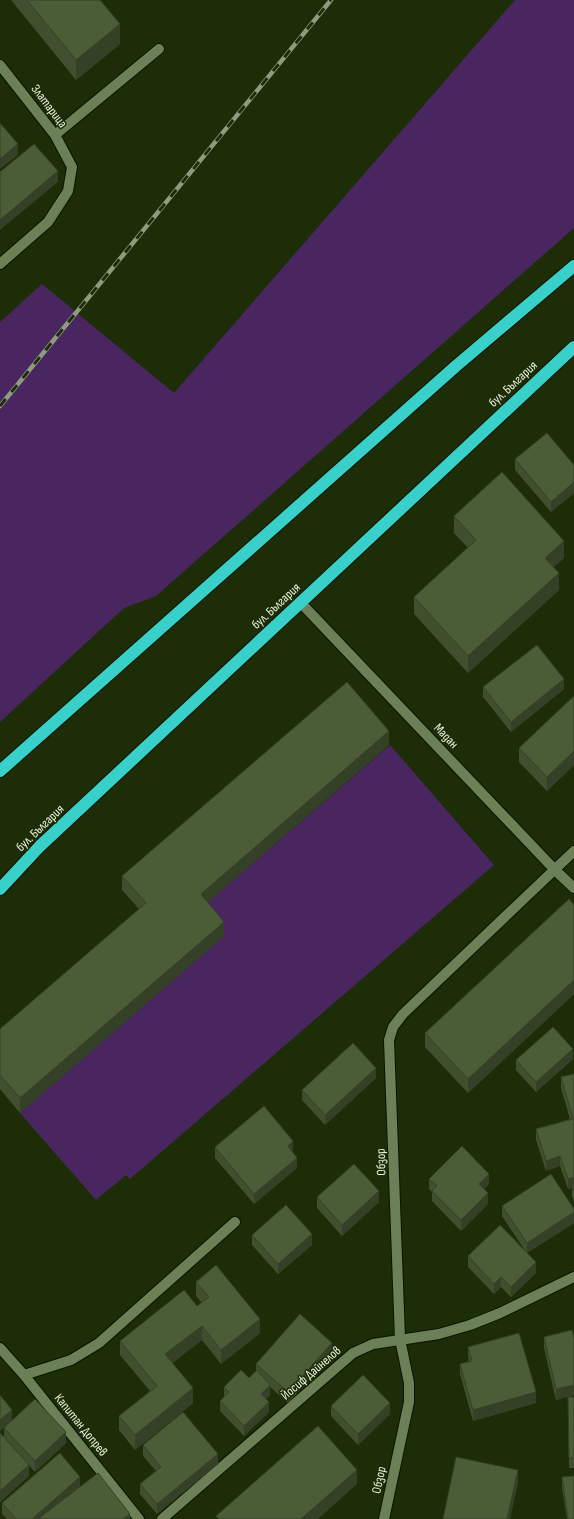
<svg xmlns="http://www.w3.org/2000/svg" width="574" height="1519" font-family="'Sofia Sans Condensed',sans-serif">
	<rect width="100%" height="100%" fill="#1d2d08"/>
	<path fill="#49265f" d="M515 0H574V228L156 596 124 608 0 722V322L42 284 174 393Z
		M390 745 494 865 130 1179 126 1175 96 1200 20 1113 224 936 201 908Z"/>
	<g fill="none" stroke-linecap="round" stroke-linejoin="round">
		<defs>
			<path id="minor" d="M0 65 55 135 72 167 68 191 48 222 0 264
				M55 135 159 49
				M300 602 555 870 574 888
				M0 1348 24 1375 139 1519
				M24 1375 71 1360 99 1343 235 1222
				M162 1519 353 1353 373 1344 439 1334 470 1325 500 1313 574 1277
				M384 1519 409 1402V1383L400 1339 389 1040 393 1027 403 1014 574 851"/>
			<path id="highway" d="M0 771 456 366 574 266
				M0 889 40 846 574 347"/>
		</defs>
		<use href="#minor" stroke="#091400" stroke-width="12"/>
		<use href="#highway" stroke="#091400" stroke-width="14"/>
		<use href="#minor" stroke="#6c8058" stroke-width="10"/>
		<use href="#highway" stroke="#38d0c9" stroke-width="12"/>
		<defs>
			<path id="rail" d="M0 406 331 0"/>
		</defs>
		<use href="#rail" stroke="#8e9b7f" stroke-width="4.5"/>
		<use href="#rail" stroke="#1d2d08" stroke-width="3" stroke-dasharray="9" stroke-linecap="butt"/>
	</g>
	<path fill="#40502f" d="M11 0H100L120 44 76 80Z
		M515 459 574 465V493L551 512 515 470Z
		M454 516 564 558 553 567 559 590 468 673 414 614V597L468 548 454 533Z
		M483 687 564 689 511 732 483 697Z
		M574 696V765L547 791 519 762V748Z
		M389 745 208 902 224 936 20 1113 0 1089V1029L139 909 122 890V876Z
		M574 905V994L468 1093 425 1047V1033Z
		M573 1059 536 1092 516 1070V1060Z
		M574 1074V1202L572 1196V1188L568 1189 560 1166 546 1171 536 1140V1129L570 1119 561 1088V1077Z
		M376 1078 325 1125 302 1100V1090Z
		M215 1147 293 1151V1152L297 1168 254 1204 215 1158Z
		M429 1179 489 1184 484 1189 488 1204 461 1231 432 1201V1192L429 1189Z
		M317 1197 379 1202 342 1236 317 1208Z
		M502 1206 574 1209V1223L527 1253 536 1273 511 1297 501 1287 494 1294 468 1267V1256L524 1249 502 1216Z
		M252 1235 312 1245 278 1274 252 1245Z
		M196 1282 260 1333 221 1364 202 1340 172 1363 193 1403 135 1450 119 1430V1416L150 1391 120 1355V1341L197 1306 202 1303 196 1296Z
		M544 1337 574 1338V1395L556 1400 544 1348Z
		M468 1347 536 1403 473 1421 460 1374V1364L469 1361 468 1357Z
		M332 1354 288 1403 270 1387V1395L266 1399 269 1412 244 1436 220 1411V1401L224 1397V1387L249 1378 256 1371V1364Z
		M568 1397H574V1468H569Z
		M331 1406 390 1414 358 1445 331 1416Z
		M12 1420 66 1443 35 1472 28 1464 29 1476 0 1502V1433L4 1437V1428Z
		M143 1445 218 1464 157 1514 140 1494V1484L156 1471 143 1456Z
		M562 1477 574 1519H567L562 1488Z
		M80 1486 130 1519H7L2 1514V1503Z"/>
	<path fill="#344126" d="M120 24V44L76 80V60Z
		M18 144V155L0 169V159Z
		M58 171V182L0 230V220Z
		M574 482V493L551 512V502Z
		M564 541V558L545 575V558Z
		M559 573V590L468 673V656Z
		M564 679V689L511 732V722Z
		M389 731V745L201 908V894Z
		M574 751V765L547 791V777Z
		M224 922V936L20 1113V1098Z
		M574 980V994L468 1093V1079Z
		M573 1049V1059L536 1092V1082Z
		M376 1068V1078L325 1125V1115Z
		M293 1141V1151L288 1157V1146Z
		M560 1156V1166L546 1171V1161Z
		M297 1158V1168L254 1204V1194Z
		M489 1174V1184L479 1194V1184Z
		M574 1177V1187L572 1186V1188L568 1189V1179Z
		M379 1191V1202L342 1236V1225Z
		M488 1193V1204L461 1231V1220Z
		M574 1212V1223L527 1253V1243Z
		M312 1234V1245L278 1274V1264Z
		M536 1262V1273L511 1297V1287Z
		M501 1277V1287L494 1294V1284Z
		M260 1319V1333L221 1364V1350Z
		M202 1326V1340L165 1369V1354Z
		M332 1343V1354L288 1403V1392Z
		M270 1385V1395L261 1404V1394Z
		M574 1385V1395L556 1400V1389Z
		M193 1388V1403L135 1450V1435Z
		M536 1392V1403L473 1421V1410Z
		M269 1402V1412L244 1436V1426Z
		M390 1403V1414L358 1445V1434Z
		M12 1410V1421L0 1431V1420Z
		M66 1432V1443L35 1472V1461Z
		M218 1454V1464L157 1514V1504Z
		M29 1465V1476L0 1502V1491Z
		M357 1470V1484L318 1519H301Z
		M518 1470V1484L510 1519H507Z
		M80 1477V1487L44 1519H32Z
		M130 1514V1519H123Z"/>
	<path fill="#4a5d37" stroke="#344126" d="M27 0H100L120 24 76 60Z
		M0 123 18 144 0 159Z
		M34 144 58 171 0 220V172Z
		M547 433 574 465V482L551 502 515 459Z
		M502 472 564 541 545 558 559 573 468 656 414 597 476 540 454 516Z
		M537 645 564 679 511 722 483 687Z
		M347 682 389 731 201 894 224 922 20 1098 0 1075V1029L146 903 122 876Z
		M574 696V751L547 777 519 748Z
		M569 899 574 905V980L468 1079 425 1033Z
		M553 1027 573 1049 536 1082 516 1060Z
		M353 1043 376 1068 325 1115 302 1090Z
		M574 1074V1118L573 1119 561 1077Z
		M264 1106 293 1141 288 1146 297 1158 254 1194 215 1147Z
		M573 1119 574 1121V1177L568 1179 560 1156 546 1161 536 1129Z
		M462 1146 489 1174 479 1184 488 1193 461 1220 432 1191 437 1186 429 1179Z
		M354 1164 379 1191 342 1225 317 1197Z
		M551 1174 574 1209V1212L527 1243 502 1206Z
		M574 1185V1191L572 1186Z
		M286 1205 312 1234 278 1264 252 1235Z
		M500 1225 536 1262 511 1287 501 1277 494 1284 468 1256Z
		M216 1265 260 1319 221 1350 202 1326 165 1354 193 1388 135 1435 119 1416 157 1386 120 1341 184 1290 197 1306 209 1297 196 1282Z
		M300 1314 332 1343 288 1392 256 1364Z
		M572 1330 574 1338V1385L556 1389 544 1337Z
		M519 1333 536 1392 473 1410 460 1364 472 1361 468 1347Z
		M241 1370 249 1378 257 1370 270 1385 261 1394 269 1402 244 1426 220 1401 229 1392 224 1387Z
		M363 1375 390 1403 358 1434 331 1406Z
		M0 1395 12 1410 0 1420Z
		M568 1397H574V1458H569Z
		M35 1399 66 1432 35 1461 4 1428Z
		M183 1412 218 1454 157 1504 140 1484 161 1467 143 1445Z
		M318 1426 357 1470 301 1519H219L216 1516Z
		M0 1433 29 1465 0 1491Z
		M60 1453 80 1477 32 1519H16L2 1503Z
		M456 1457 518 1470 507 1519H443Z
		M98 1473 130 1514 123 1519H38Z
		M574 1476V1519H568L562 1477Z"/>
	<g text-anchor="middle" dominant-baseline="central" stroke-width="3" stroke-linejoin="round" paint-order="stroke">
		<g font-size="13" fill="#e6f1dc" stroke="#1d2d08">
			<text transform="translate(49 106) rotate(53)">Златарица</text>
			<text transform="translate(513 384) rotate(-43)">бул. България</text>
			<text transform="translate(276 606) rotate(-43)">бул. България</text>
			<text transform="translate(446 736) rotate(46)">Мадан</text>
			<text transform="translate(40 828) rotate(-44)">бул. България</text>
			<text transform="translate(381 1162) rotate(-92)">Обзор</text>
			<text transform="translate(311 1373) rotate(-41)">Йосиф Дайнелов</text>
			<text transform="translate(81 1425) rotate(51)">Капитан Допрев</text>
			<text transform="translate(379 1480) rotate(-78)">Обзор</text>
		</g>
	</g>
</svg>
